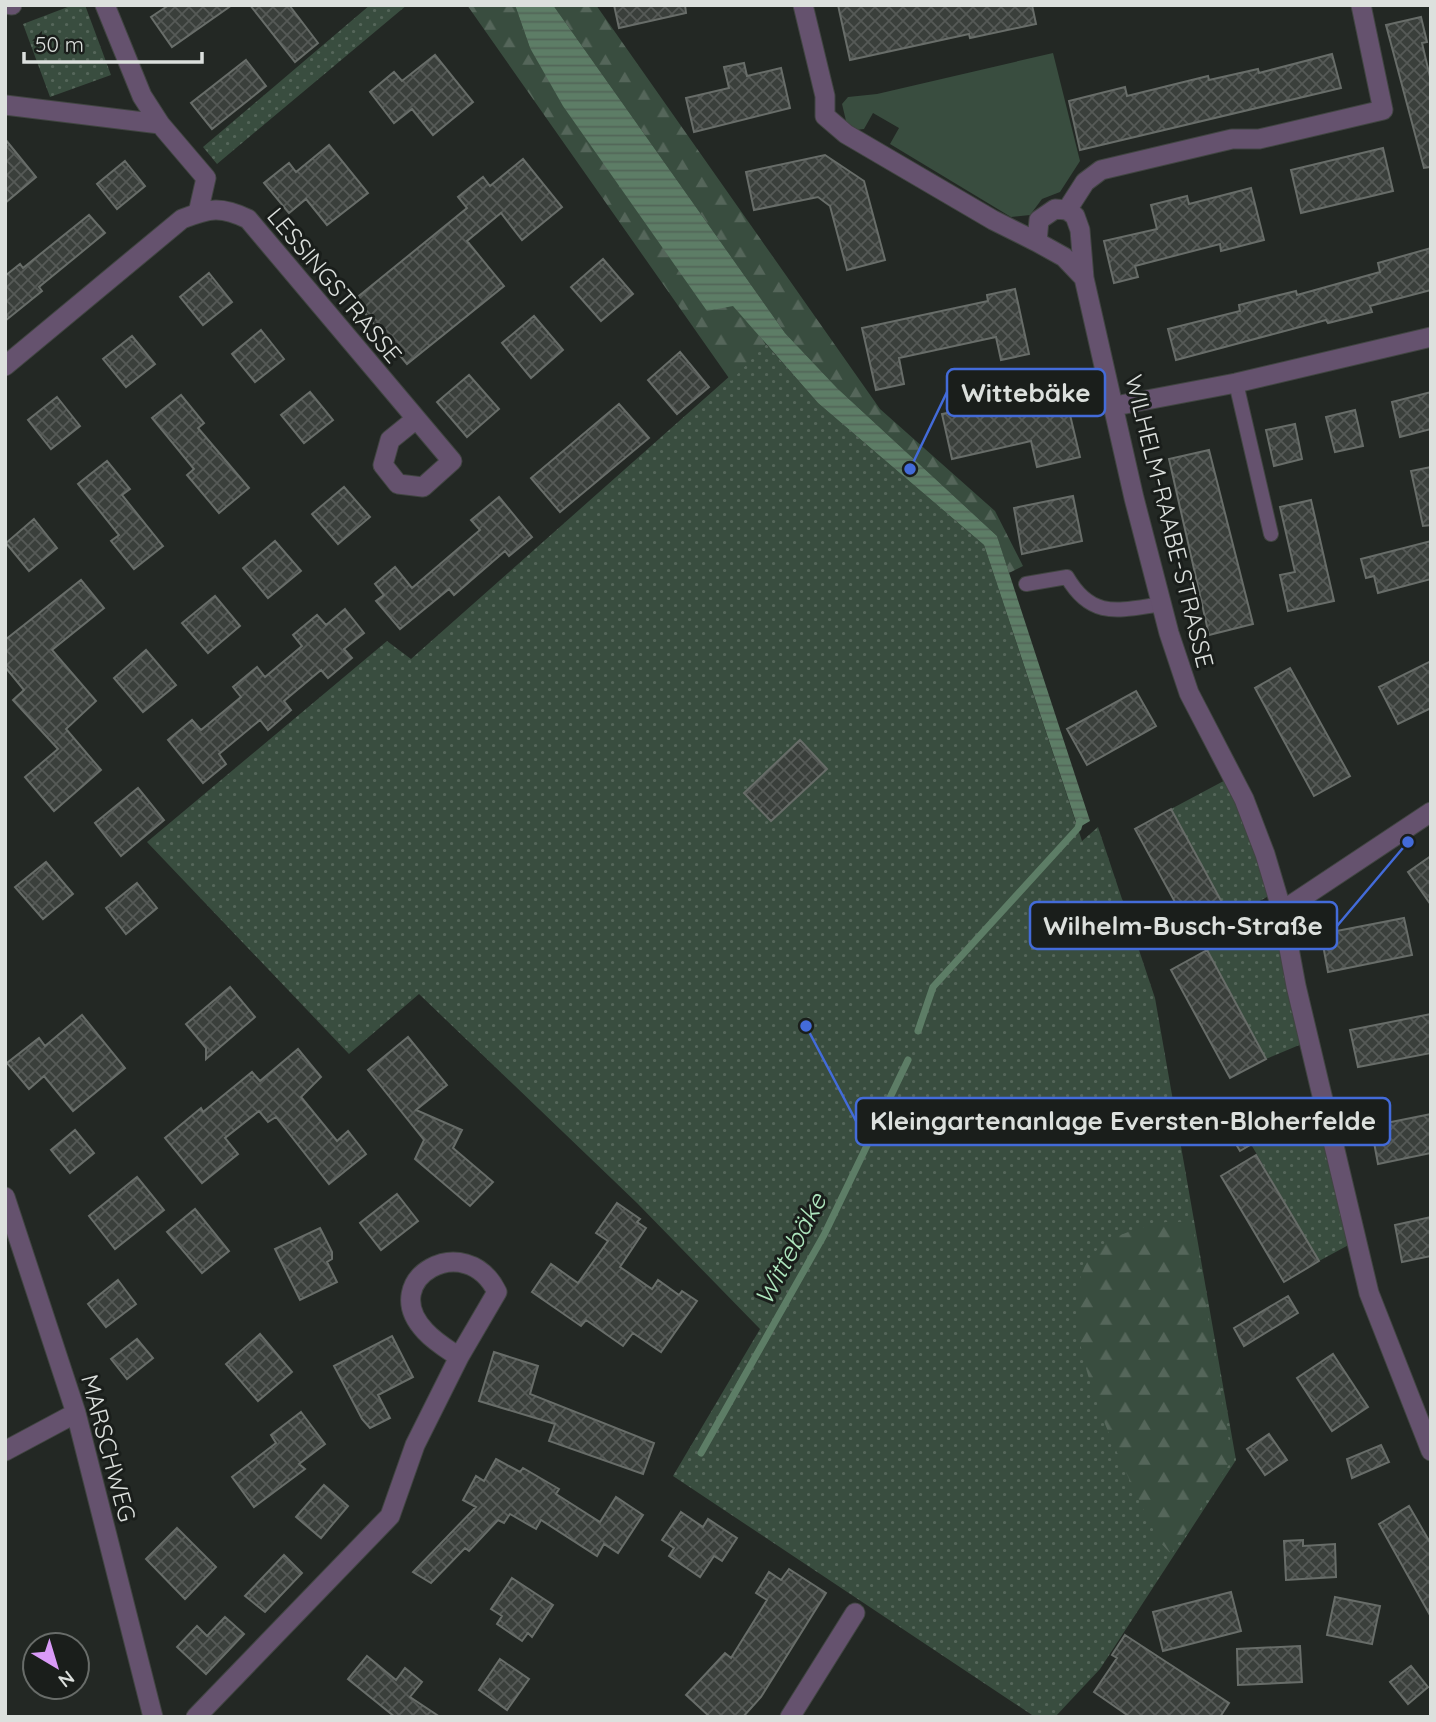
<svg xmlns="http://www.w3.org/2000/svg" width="1436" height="1722" font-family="Quicksand,sans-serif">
	<defs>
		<pattern id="grass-dots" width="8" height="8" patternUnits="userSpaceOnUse" patternTransform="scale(1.75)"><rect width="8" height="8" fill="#394d3f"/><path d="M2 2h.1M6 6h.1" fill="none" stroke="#55665a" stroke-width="1.8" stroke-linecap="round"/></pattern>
		<pattern id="forest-firs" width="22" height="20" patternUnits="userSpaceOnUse" patternTransform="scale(1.75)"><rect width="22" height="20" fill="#394d3f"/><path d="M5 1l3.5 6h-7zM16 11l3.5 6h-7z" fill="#55665a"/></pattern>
		<pattern id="water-rules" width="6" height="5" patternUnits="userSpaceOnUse" patternTransform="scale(1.75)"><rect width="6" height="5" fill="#5d7d66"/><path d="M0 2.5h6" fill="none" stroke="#526658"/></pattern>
		<pattern id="building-cross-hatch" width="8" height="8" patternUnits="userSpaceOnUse" patternTransform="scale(1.75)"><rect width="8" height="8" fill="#3a3f3b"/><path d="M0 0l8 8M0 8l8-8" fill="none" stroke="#565a57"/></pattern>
	</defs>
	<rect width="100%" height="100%" fill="#232824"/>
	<path fill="url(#grass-dots)" d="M73 5H85L111 75 50 97 23 24Z
		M370 5H407L217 164 203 147Z
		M766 344 818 403 984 545 1082 841 1098 827 1155 998 1236 1460 1100 1669 1055 1717H1035L673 1476 760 1329 637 1203 419 994 349 1054 147 842 387 641 411 659Z
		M1233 776 1276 892 1230 917 1171 809Z
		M1284 920 1309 1041 1266 1059 1207 950Z
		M1323 1103 1356 1241 1319 1261 1252 1146Z"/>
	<path fill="url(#forest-firs)" d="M467 5H515L530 48 766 344 731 381Z
		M553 5H596L880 409 995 511 1023 566 1009 573 997 536 837 388 785 333Z
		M1166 1222H1192L1232 1460 1171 1554 1158 1540C1130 1477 1035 1308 1097 1250 1115 1233 1143 1227 1166 1222Z"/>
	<path fill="#394d3f" d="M1053 53 1080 161 1060 192 1042 199 1030 215 1011 217 890 144 899 128 873 113 864 129 856 130 847 125 842 104 848 97 877 94Z"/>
	<path fill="url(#water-rules)" d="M515 5H553L785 333 837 388 997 536 1090 821 1078 828 984 545 818 403 733 306 707 311 563 106 530 48Z"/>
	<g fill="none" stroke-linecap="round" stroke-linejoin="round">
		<path stroke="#5d7d66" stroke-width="7" d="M918 1031 933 987 1078 828 1080 821
			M701 1453 824 1235 908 1060"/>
	</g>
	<path fill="url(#building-cross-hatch)" stroke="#686d69" stroke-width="2" d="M169 5H232L172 47 151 17Z
		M250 5H289L318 43 295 62Z
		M614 5H685L686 13 619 28Z
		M838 5H1032L1036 24 970 38 969 34 850 60Z
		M1421 17 1427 42 1422 43 1431 81V167L1424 168 1386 25Z
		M1332 54 1341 88 1080 150 1069 101 1125 87 1127 96 1208 76 1209 80 1258 69 1259 73Z
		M435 55 473 102 433 135 412 109 394 123 370 92 394 72 402 81Z
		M246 60 266 86 212 129 191 103Z
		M744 63 747 76 781 68 790 108 694 132 686 98 729 88 724 67Z
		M5 139 36 177 5 203Z
		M329 145 368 193 327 225 306 199 289 213 264 183 289 163 296 172Z
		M1383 148 1393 191 1301 213 1291 170Z
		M825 155 864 181 885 260 847 270 830 206 818 197 754 210 746 172Z
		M523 159 562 207 522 240 501 213 467 241 504 286 407 364 354 300 467 208 458 197 483 177 490 186Z
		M125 161 145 186 117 209 97 184Z
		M1251 188 1264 240 1221 251 1220 244 1135 266 1138 277 1114 283 1104 241 1157 229 1151 205 1187 196 1189 204Z
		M89 215 105 233 39 287 42 291 5 321V276L20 264 23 268Z
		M1431 248V290L1370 306 1372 312 1328 323 1326 320 1176 360 1168 329 1240 311 1239 305 1296 291 1297 295 1380 272 1378 263Z
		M603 259 633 294 601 321 571 287Z
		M209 273 232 302 203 325 180 297Z
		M1015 289 1029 354 1001 360 996 337 899 358 904 384 876 390 862 328 988 301 987 295Z
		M534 316 563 350 531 378 502 343Z
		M261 330 284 359 255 382 232 354Z
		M132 336 155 364 126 387 103 359Z
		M680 352 709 387 677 414 648 380Z
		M469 375 499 409 467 437 437 402Z
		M310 392 333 420 304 443 281 415Z
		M1431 392V429L1400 437 1392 402Z
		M181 395 204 423 198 428 249 488 219 513 187 475 194 469 152 418Z
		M57 397 80 426 51 449 28 420Z
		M1066 398 1080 457 1037 467 1031 441 952 459 942 414 999 402 1001 413Z
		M619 404 649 438 560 512 531 478Z
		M1355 410 1363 446 1335 452 1326 417Z
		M1295 424 1302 459 1274 466 1266 430Z
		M1209 450 1253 624 1209 635 1169 459Z
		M107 461 130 489 122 495 163 546 134 569 111 541 119 535 78 484Z
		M1431 467V525L1423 526 1411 471Z
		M344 487 370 517 338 544 312 514Z
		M1073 496 1082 541 1022 554 1014 508Z
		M499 497 532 537 509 556 505 551 454 595 449 589 400 629 376 601 384 595 375 584 395 567 412 588 480 530 471 520Z
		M1311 500 1334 601 1288 611 1280 575 1295 572 1280 507Z
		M34 519 57 548 29 571 6 543Z
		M275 541 301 571 268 598 243 568Z
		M1431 541V579L1378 593 1374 576 1366 578 1361 559Z
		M81 580 104 608 52 650 96 701 66 729 101 770 54 811 25 777 58 749 13 700 24 690 5 667V640Z
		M215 596 240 626 208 653 182 623Z
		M345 609 364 633 344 649 352 658 328 678 321 670 284 701 291 710 268 730 260 720 219 754 226 764 203 783 168 740 192 720 201 730 241 697 233 687 257 667 265 677 302 646 293 635 317 615 326 625Z
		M146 650 176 685 143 712 114 678Z
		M1431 661V708L1398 724 1379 687Z
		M1290 668 1350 776 1314 796 1255 688Z
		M1136 691 1156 726 1087 765 1067 729Z
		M800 740 827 769 771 821 744 793Z
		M138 788 164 820 121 856 95 823Z
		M1171 809 1230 917 1194 937 1135 829Z
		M1431 856V905L1408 872Z
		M46 862 73 894 43 919 15 887Z
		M137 883 157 908 126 934 106 908Z
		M1404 918 1412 955 1328 972 1321 934Z
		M1207 950 1266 1059 1230 1078 1171 970Z
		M230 987 255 1017 206 1059V1048L186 1024Z
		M1431 1014V1053L1358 1067 1350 1030Z
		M82 1015 125 1068 73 1111 44 1076 29 1089 7 1063 39 1038 45 1046Z
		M408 1037 447 1085 416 1110 462 1130 453 1148 493 1182 470 1206 415 1159 424 1140 368 1070Z
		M298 1049 321 1077 301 1097 337 1141 348 1131 366 1154 329 1184 276 1117 268 1122 259 1111 225 1138 238 1154 202 1183 165 1138 201 1108 203 1112 252 1072 260 1081Z
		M1284 1101 1294 1119 1240 1151 1230 1134Z
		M1431 1114V1153L1378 1164 1371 1126Z
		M75 1130 94 1153 70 1173 51 1150Z
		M1256 1155 1319 1261 1284 1282 1221 1176Z
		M137 1177 164 1210 115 1249 89 1216Z
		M397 1194 418 1221 381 1250 360 1223Z
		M617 1203 640 1219 637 1222 646 1228 620 1267 652 1289 658 1280 679 1295 682 1291 697 1301 661 1352 633 1333 623 1346 586 1320 581 1326 532 1292 551 1264 578 1283 608 1241 596 1233Z
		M195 1209 229 1251 202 1273 167 1232Z
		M1431 1217V1256L1402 1262 1395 1225Z
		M320 1228 332 1252V1259L327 1262 337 1282 300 1300 275 1249Z
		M118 1280 136 1304 106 1327 88 1304Z
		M1288 1296 1298 1313 1244 1346 1234 1328Z
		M260 1334 292 1372 258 1401 226 1364Z
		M392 1336 413 1377 378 1395 390 1418 370 1428 362 1419 334 1366Z
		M137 1339 153 1358 127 1379 111 1359Z
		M494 1352 538 1366 530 1394 654 1443 643 1474 549 1441 555 1424 479 1401Z
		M1333 1354 1368 1407 1332 1431 1297 1378Z
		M301 1412 325 1444 299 1464 305 1469 254 1507 232 1477 276 1443 271 1435Z
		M1269 1434 1287 1460 1265 1475 1247 1449Z
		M1381 1445 1389 1462 1352 1478 1347 1459Z
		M496 1459 520 1472 523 1468 559 1489 556 1494 600 1522 616 1497 643 1515 618 1553 604 1544 597 1556 541 1520 536 1529 510 1514 504 1523 498 1520 469 1551 465 1548 431 1583 413 1572 476 1507 463 1500 476 1476 484 1481Z
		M324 1485 348 1506 321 1538 296 1517Z
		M1409 1506 1431 1544V1617L1379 1524Z
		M681 1512 703 1527 708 1519 737 1538 722 1561 714 1556 700 1577 669 1556 674 1548 662 1540Z
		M177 1528 216 1567 185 1599 146 1559Z
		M1303 1540V1546L1335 1544 1336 1577 1286 1580 1284 1541Z
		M284 1555 302 1573 265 1612 245 1596Z
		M789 1569 826 1593 761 1697 743 1717H710L686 1695 725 1653 731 1658 767 1600 756 1593 769 1572 781 1580Z
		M512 1578 553 1605 532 1637 528 1633 522 1641 497 1624 502 1616 491 1609Z
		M1231 1592 1241 1631 1163 1651 1153 1612Z
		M1335 1597 1380 1606 1372 1644 1327 1635Z
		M225 1617 244 1634 206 1674 177 1647 197 1626 207 1636Z
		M1125 1635 1229 1703 1220 1717H1130L1094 1692 1117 1658 1112 1655Z
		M1300 1646 1302 1682 1238 1685 1237 1649Z
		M367 1656 396 1680 405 1668 422 1682 410 1697 440 1717H395L348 1679Z
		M500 1659 529 1679 507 1710 479 1690Z
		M1411 1666 1428 1687 1408 1704 1390 1682Z"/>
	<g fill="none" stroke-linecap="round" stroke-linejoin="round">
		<defs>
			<path id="service" d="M1236 383 1271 534
				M1026 584 1067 577C1092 620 1119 610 1162 604"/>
			<path id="minor" d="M11 5H12
				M105 5 142 96 160 124 206 178 198 213
				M803 5 825 96V116L846 134 993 220 1037 242
				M5 105 160 124
				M1067 210 1085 182 1101 170 1232 139H1259L1383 110 1361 5
				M1084 278 1064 257 1037 242 1039 220 1055 209 1067 210 1075 216 1080 230 1084 278 1134 498 1169 633 1189 693 1244 799 1265 854 1282 911 1296 986 1369 1293 1431 1451
				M5 366 182 219C210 208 221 206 248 219L452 461 423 487 398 484 383 465 390 440 416 419
				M1115 406 1236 383 1431 337
				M1282 911 1431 812
				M5 1197 76 1413 153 1717
				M5 1451 76 1413
				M196 1717 390 1516 415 1445 459 1357 497 1292C466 1228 376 1279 425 1331 435 1342 447 1349 459 1357
				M790 1717 855 1613"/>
		</defs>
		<use href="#service" stroke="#414542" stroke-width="16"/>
		<use href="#minor" stroke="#414542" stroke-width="21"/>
		<use href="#service" stroke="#65526e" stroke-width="14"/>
		<use href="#minor" stroke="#65526e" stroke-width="19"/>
	</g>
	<g text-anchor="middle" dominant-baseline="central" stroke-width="6" stroke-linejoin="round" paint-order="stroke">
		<g font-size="24" fill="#dce0dd" stroke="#1a1e1b">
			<text transform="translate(335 285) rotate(50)">LESSINGSTRASSE</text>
			<text transform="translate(1170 521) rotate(76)">WILHELM-RAABE-STRASSE</text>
			<text transform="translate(109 1448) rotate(75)">MARSCHWEG</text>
		</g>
		<g font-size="26" font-style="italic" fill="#aee7be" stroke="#1a1e1b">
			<text transform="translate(790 1249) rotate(-62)">Wittebäke</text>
		</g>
	</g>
	<path fill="none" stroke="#436bd9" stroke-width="2.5" d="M910 469L947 392M1408 842L1337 926M806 1026L856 1121"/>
	<g fill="#436bd9" stroke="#1a1e1b" stroke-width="2.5">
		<circle cx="910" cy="469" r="7"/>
		<circle cx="1408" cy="842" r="7"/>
		<circle cx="806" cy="1026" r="7"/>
	</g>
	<g fill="#1a1e1b" stroke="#436bd9" stroke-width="2.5">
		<rect x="947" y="369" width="158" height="47" rx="7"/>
		<rect x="1030" y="902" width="307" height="47" rx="7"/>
		<rect x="856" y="1098" width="534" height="47" rx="7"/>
	</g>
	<g font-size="26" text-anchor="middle" font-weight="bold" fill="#dce0dd">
		<text x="1026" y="402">Wittebäke</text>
		<text x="1183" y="935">Wilhelm-Busch-Straße</text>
		<text x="1123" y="1130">Kleingartenanlage Eversten-Bloherfelde</text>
	</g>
	<rect width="1436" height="1722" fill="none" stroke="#dce0dd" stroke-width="14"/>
	<g transform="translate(56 1666) rotate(142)"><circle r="33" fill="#1a1e1b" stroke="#686c69" stroke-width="2"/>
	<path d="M0-5L12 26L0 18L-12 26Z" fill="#d99af7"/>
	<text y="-10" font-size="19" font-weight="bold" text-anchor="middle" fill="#dce0dd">N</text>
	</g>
	<path d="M24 52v10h178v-10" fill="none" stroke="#dce0dd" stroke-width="3.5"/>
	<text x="35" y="52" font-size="21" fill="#dce0dd" stroke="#1a1e1b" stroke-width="5" paint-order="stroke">50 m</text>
</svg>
